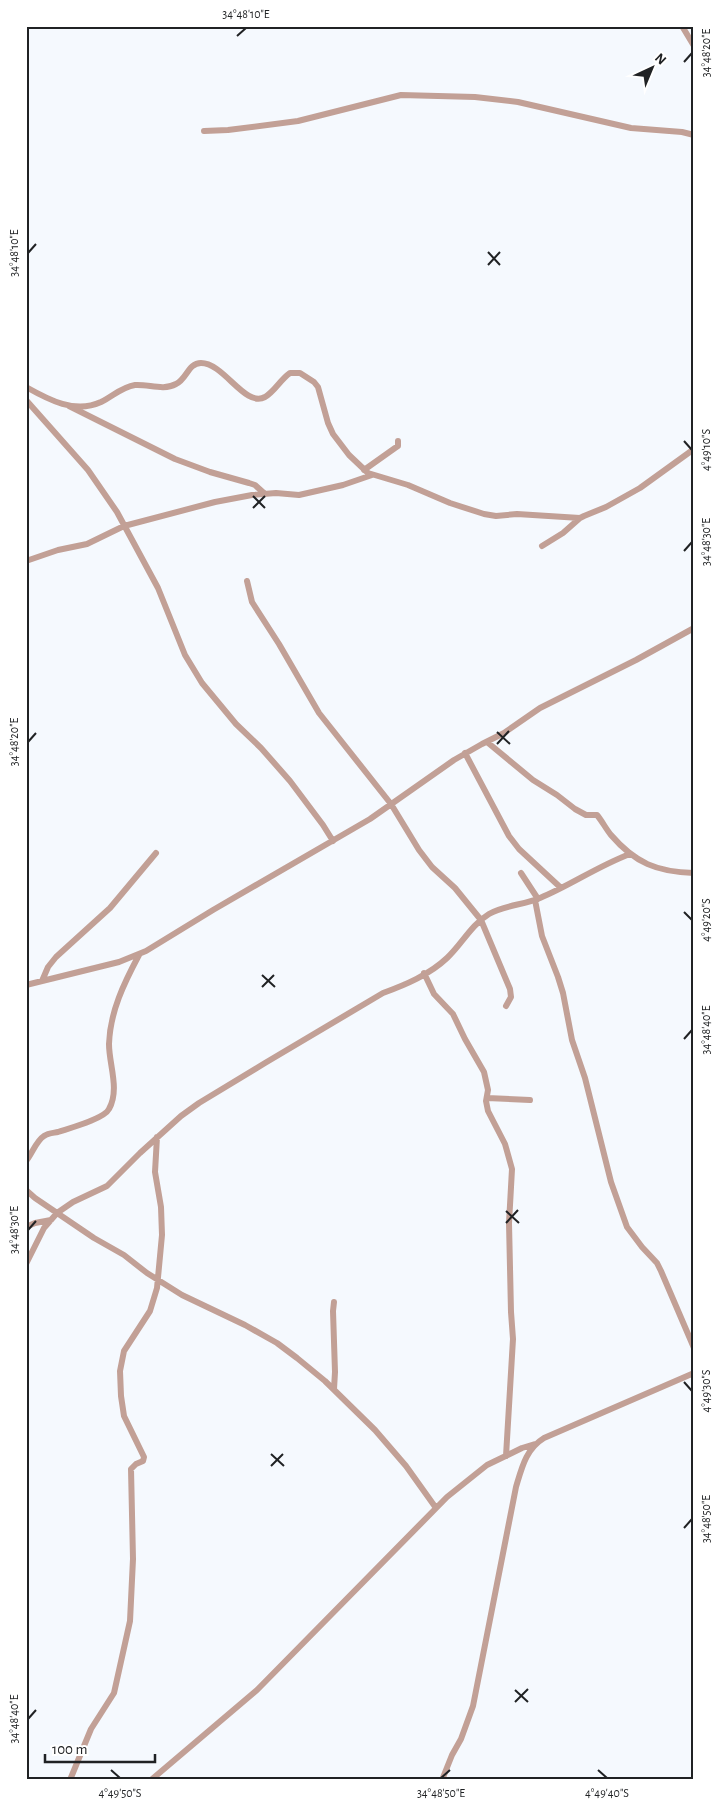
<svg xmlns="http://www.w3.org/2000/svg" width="720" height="1806" font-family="'Alegreya Sans',sans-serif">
	<rect width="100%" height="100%" fill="#f5f9fe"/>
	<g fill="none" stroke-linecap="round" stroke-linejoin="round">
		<path stroke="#c2a096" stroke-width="6" d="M682 26 694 46
			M204 131 228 130 298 121 401 95 475 97 518 102 631 128 682 132 694 135
			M26 387C49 400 75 414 101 402 113 396 122 387 135 385 149 384 163 391 176 384 187 379 188 363 201 363 224 363 245 408 265 397 275 391 280 380 290 373H300L314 382 318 387 328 423 333 434 349 455 368 473 408 485 450 503 484 514 496 516 517 514 580 518 584 516 606 507 640 488 694 449
			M26 400 88 470 117 512 158 588 185 655 202 683 236 724 261 748 290 781 323 825 333 841
			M69 406 175 459 210 472 249 483 255 485 265 494
			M364 470 395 448 398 446V441
			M542 546 563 533 580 518
			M26 561 58 550 87 544 124 526 215 502 252 495 276 493 299 495 343 485 372 475
			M247 581 252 602 279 644 319 713 391 804 419 850 432 867 455 888 481 920 510 989 511 997 506 1006
			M487 742 533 780 557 795 575 809 586 815H597C602 821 606 829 611 835 635 863 657 872 694 873
			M465 753 509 836 519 849 560 887
			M521 873 538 899
			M535 900 542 936 558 977 563 993 572 1040 585 1078 611 1182 627 1227 642 1247 657 1263 661 1271 694 1348
			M424 973 434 994 453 1014 465 1039 484 1072 488 1090 486 1101 488 1111 505 1144 512 1169 509 1223 511 1312 513 1339 506 1456
			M42 981 48 967 56 957 110 908 156 853
			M26 985 119 962 146 951 213 910 370 819 454 760 482 744 504 733 540 708 636 660 694 628
			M487 1098 530 1100
			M26 1161C32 1154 36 1141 44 1136 48 1133 53 1133 58 1132 70 1128 104 1119 109 1109 120 1089 109 1065 109 1044 110 1012 124 983 139 955
			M26 1190 35 1198 94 1238 124 1255 147 1273 182 1295 245 1325 277 1343 297 1358 325 1381 375 1430 406 1466 436 1508
			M26 1227 35 1223 51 1220
			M26 1264 44 1228 57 1213 73 1202 107 1186 140 1153 181 1116 199 1103 265 1063 383 993C405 985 429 975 447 958 462 944 471 925 489 914 504 905 524 905 540 898 571 885 598 866 630 854
			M334 1389 335 1372 333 1311 334 1302
			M70 1780 91 1729 114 1693 130 1621 133 1559 131 1469 136 1464 143 1461 144 1457 124 1416 121 1396 120 1371 124 1351 150 1311 157 1288 162 1235 161 1207 155 1172 157 1137
			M151 1780 257 1690 447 1497 487 1465 522 1448 535 1444
			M442 1780 452 1755 461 1739 473 1706 516 1487C522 1467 526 1449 544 1438L694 1373"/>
	</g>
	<path fill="none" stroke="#202224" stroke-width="2" d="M237 36 246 28M684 62 692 53M488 252 500 265M28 253 36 244M488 265 500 252M684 441 692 450M253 496 265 508M253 508 265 496M684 551 692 542M497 732 510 744M28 742 36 733M497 744 509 731M684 912 692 920M262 975 275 987M262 987 274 975M684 1039 692 1030M506 1211 519 1223M506 1223 518 1210M28 1230 36 1221M684 1382 692 1391M271 1454 284 1466M271 1466 283 1454M684 1528 692 1519M515 1690 528 1702M515 1702 528 1689M28 1719 36 1710M111 1770 120 1778M598 1770 607 1778M441 1778 450 1770"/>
	<rect width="720" height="1806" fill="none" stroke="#ffffff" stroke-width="55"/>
	<g transform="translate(652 68) rotate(44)" stroke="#ffffff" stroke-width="4" paint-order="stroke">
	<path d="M0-4L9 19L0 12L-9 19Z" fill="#202224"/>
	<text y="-8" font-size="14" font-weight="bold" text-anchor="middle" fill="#202224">N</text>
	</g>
	<path d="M45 1754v8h110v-8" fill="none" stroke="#202224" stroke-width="2.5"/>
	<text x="52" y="1754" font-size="15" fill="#202224" stroke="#ffffff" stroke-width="4" paint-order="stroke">100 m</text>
	<rect x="28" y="28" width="664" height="1750" fill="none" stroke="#202224" stroke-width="2"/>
	<g font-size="12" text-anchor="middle" fill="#202224">
		<text x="246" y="18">34°48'10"E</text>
		<text transform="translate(706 53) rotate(-90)" y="4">34°48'20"E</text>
		<text transform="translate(14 253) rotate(-90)" y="4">34°48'10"E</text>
		<text transform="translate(706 450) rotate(-90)" y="4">4°49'10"S</text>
		<text transform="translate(706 542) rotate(-90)" y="4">34°48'30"E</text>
		<text transform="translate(14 742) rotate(-90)" y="4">34°48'20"E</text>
		<text transform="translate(706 920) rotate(-90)" y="4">4°49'20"S</text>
		<text transform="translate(706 1030) rotate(-90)" y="4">34°48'40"E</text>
		<text transform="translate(14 1230) rotate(-90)" y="4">34°48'30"E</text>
		<text transform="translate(706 1391) rotate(-90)" y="4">4°49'30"S</text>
		<text transform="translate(706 1519) rotate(-90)" y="4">34°48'50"E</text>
		<text transform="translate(14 1719) rotate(-90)" y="4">34°48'40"E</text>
		<text x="120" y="1797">4°49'50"S</text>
		<text x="441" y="1797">34°48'50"E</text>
		<text x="607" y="1797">4°49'40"S</text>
	</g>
</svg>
